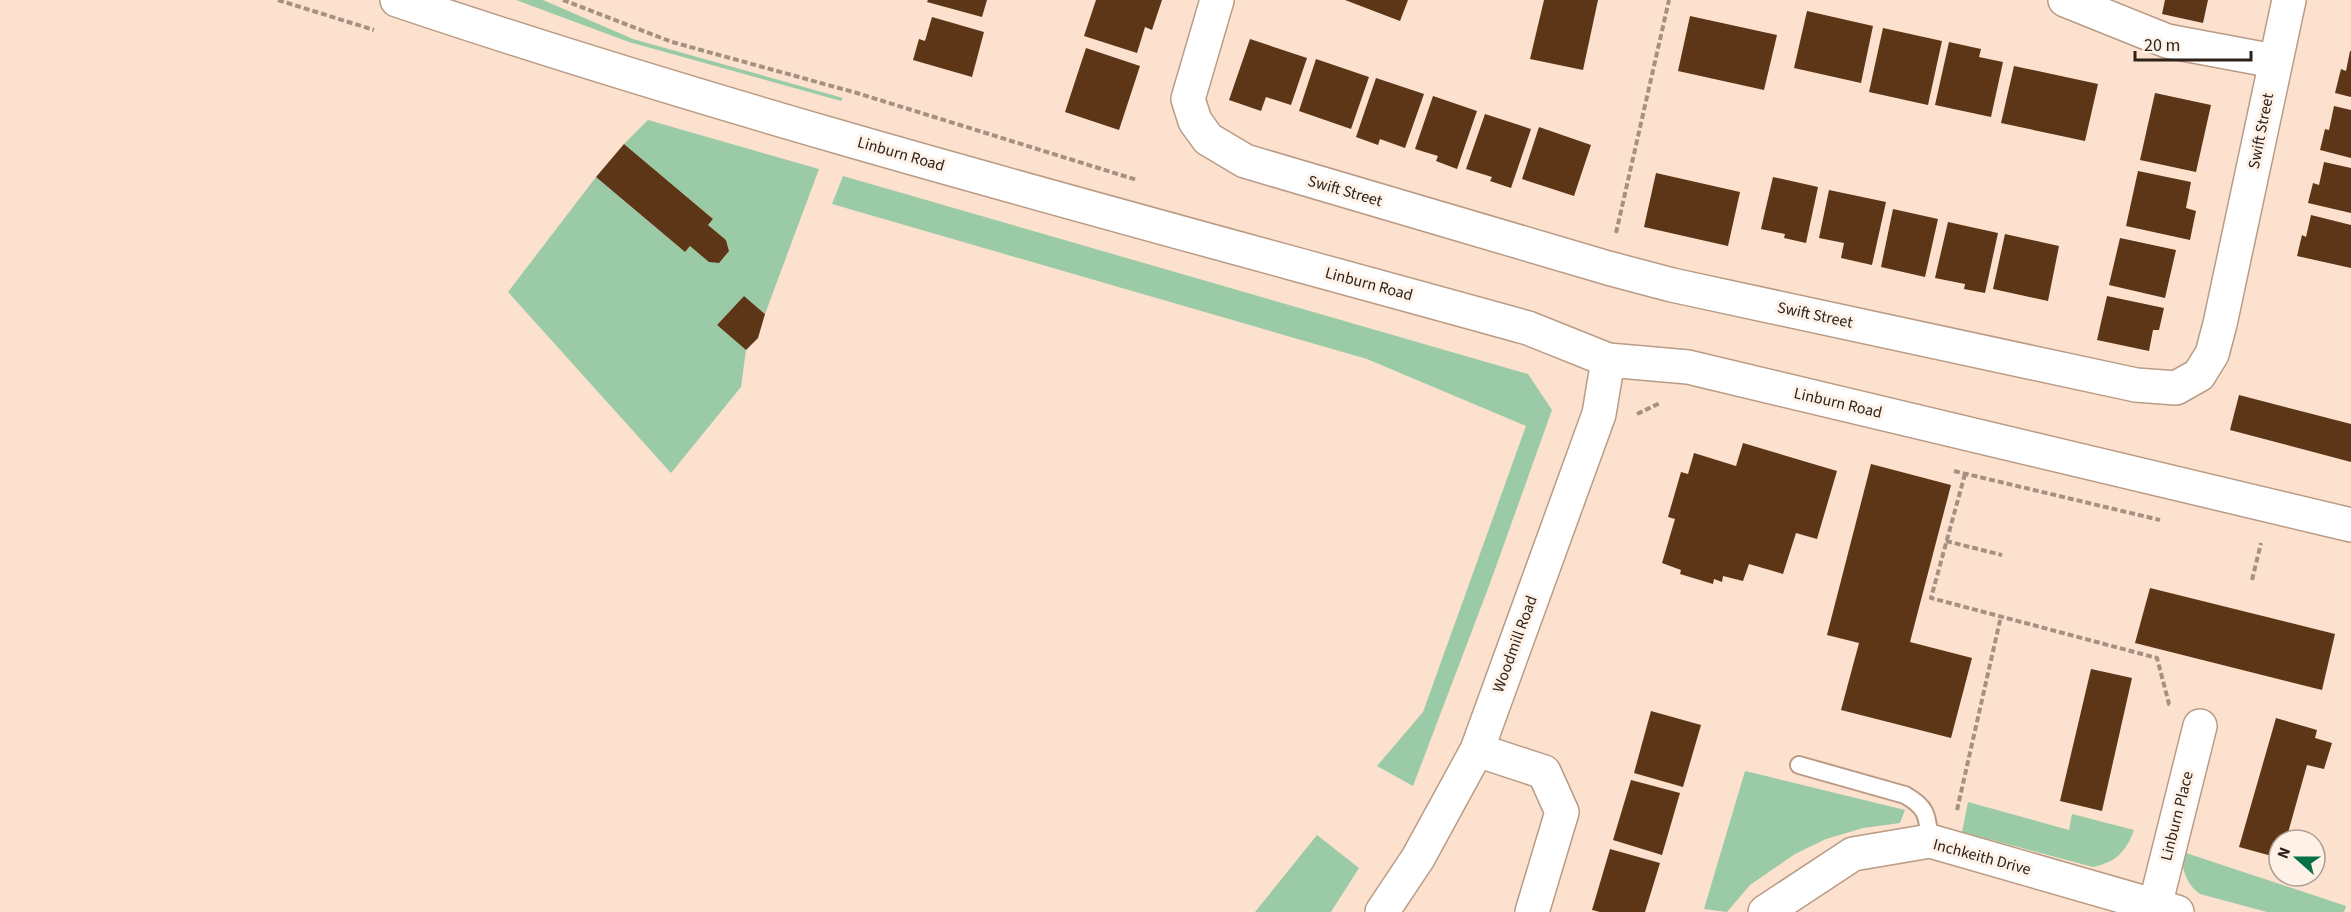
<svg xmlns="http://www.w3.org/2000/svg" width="2351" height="912" font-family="'Source Sans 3',sans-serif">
	<rect width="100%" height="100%" fill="#fbe1ce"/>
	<path fill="#9acba6" d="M516 0H543L633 39 843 98 841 101 629 42Z
		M648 120 819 169 765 314 744 296 717 325 746 350 741 387 671 473 508 292 596 177 685 252 690 246 729 251 726 240 708 225 713 219 624 144Z
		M843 176 1528 374 1552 410 1489 586 1413 786 1377 766 1423 712 1526 426 1367 359 832 204Z
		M1745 771 1766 776 1905 810 1900 823 1863 828 1826 839 1795 854 1750 885 1727 912 1704 909Z
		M1968 802 2069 830 2072 814 2134 830C2126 852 2116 862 2093 867L1962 832Z
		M1317 835 1359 868 1331 912H1255Z
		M2180 851 2346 906 2344 912H2267L2200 894C2185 883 2183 869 2180 851Z"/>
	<path fill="#5c3616" d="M928 0H987L982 17 927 2Z
		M1096 0H1162L1152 30 1145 27 1137 53 1084 36Z
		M1345 0H1408L1400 21Z
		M1544 0H1598L1583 70 1530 59Z
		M2165 0H2208L2203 23 2162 14Z
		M1807 11 1873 26 1861 83 1794 68Z
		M1690 16 1777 35 1764 90 1678 71Z
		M932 17 984 32 972 77 913 60 919 39 925 41Z
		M1883 28 1942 41 1928 105 1869 92Z
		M1250 39 1307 58 1291 105 1266 97 1261 111 1229 100Z
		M1949 42 1981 49 1979 57 2003 62 1991 117 1935 105Z
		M1086 48 1140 66 1119 130 1065 112Z
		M2350 51H2351V97L2335 93 2341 69 2346 71Z
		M1316 59 1369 77 1351 129 1299 111Z
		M2014 66 2098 84 2085 141 2001 123Z
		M1376 78 1424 94 1405 148 1380 139 1378 145 1356 137Z
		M2155 93 2211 105 2196 172 2140 160Z
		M1433 96 1477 111 1457 169 1436 161 1438 156 1415 149Z
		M2334 106 2351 110V158L2320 150 2325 129 2329 130Z
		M1485 114 1531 129 1511 188 1490 181 1492 177 1466 169Z
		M1539 127 1591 145 1574 196 1522 179Z
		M624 144 713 219 708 225 726 240 729 251 719 263 709 262 690 246 685 252 596 177Z
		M2324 162 2351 168V213L2308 203 2313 183 2319 185Z
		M2138 171 2191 182 2186 208 2196 211 2190 240 2126 226Z
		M1656 173 1740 192 1728 246 1644 227Z
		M1773 177 1818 187 1806 243 1784 238 1785 234 1761 229Z
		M1829 190 1886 202 1872 265 1841 258 1844 243 1819 238Z
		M1893 209 1938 219 1925 277 1881 267Z
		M2311 215 2351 225V268L2297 256 2302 235 2306 237Z
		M1948 222 1998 233 1985 293 1964 289 1965 284 1935 278Z
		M2005 234 2059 246 2048 301 1993 289Z
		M2120 238 2176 250 2165 298 2109 285Z
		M744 296 765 314 758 338 746 350 717 325Z
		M2107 296 2164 308 2159 330H2153L2149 351 2097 340Z
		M2239 395 2351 424V462L2230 430Z
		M1743 443 1837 471 1817 539 1796 533 1783 574 1749 564 1743 581 1723 576 1722 582 1714 579 1713 584 1680 574 1681 570 1662 563 1675 519 1668 517 1681 472 1688 474 1694 453 1736 466Z
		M1871 464 1951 485 1910 642 1972 658 1951 738 1841 710 1859 643 1827 635Z
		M2150 588 2335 634 2322 690 2135 643Z
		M2091 669 2132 678 2102 811 2060 801Z
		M1651 711 1701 725 1683 787 1634 773Z
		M2276 718 2317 730 2315 738 2332 743 2324 769 2307 765 2286 840H2279V858L2239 847Z
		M1631 780 1680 793 1662 855 1613 840Z
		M1610 849 1660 863 1645 912H1600L1592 910Z"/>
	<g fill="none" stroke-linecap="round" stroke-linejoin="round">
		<defs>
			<path id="lane" d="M1799 765 1905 795C1928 808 1927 816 1930 841"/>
			<path id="street" d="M1217 0 1188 99 1195 121 1208 139 1245 161 1608 268 1672 285 2136 385 2176 388 2199 375 2212 354 2220 324 2289 0
				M2065 0 2167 41 2274 61
				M1477 750 1544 772 1562 812 1532 912
				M2155 906 2200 726
				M1765 912 1853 854 1930 841 2177 912"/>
			<path id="secondary" d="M397 0C769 125 1150 223 1528 328L1608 360 1688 367 2351 525
				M1382 912 1418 858 1477 750 1599 414 1608 360"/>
		</defs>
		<use href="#lane" stroke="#ba9b85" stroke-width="20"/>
		<use href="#street" stroke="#ba9b85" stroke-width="36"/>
		<use href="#secondary" stroke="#ba9b85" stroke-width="36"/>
		<path stroke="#a59182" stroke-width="4" stroke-dasharray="6 3" stroke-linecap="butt" d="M278 0 374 30
			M563 0 672 42 857 93 1137 180
			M1616 233 1669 0
			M1637 414 1660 403
			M1954 471 2160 520
			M1965 474 1931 598 2157 658 2169 704 2172 706
			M1946 541 2002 555
			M2252 580 2261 543
			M1957 810 2001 616"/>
		<use href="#lane" stroke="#fff" stroke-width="16"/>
		<use href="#street" stroke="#fff" stroke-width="33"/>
		<use href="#secondary" stroke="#fff" stroke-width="33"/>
	</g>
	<g text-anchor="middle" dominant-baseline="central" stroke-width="6" stroke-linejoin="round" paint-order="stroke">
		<g font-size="16" fill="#2e2219" stroke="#fef1e7">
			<text transform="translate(2261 131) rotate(-79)">Swift Street</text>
			<text transform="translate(901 154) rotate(16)">Linburn Road</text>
			<text transform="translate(1345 191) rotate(16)">Swift Street</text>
			<text transform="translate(1369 284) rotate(15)">Linburn Road</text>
			<text transform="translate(1815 315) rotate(12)">Swift Street</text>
			<text transform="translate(1838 403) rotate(13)">Linburn Road</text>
			<text transform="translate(1515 644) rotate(-70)">Woodmill Road</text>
			<text transform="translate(2177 816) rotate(-76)">Linburn Place</text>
			<text transform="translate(1982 857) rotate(15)">Inchkeith Drive</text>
		</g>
	</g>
	<g transform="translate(2297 858) rotate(291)"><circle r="28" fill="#fef1e7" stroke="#ab9e95" stroke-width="1.5"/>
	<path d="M0-4.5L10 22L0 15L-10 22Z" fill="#087047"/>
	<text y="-9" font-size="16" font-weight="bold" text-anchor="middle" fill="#2e2219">N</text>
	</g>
	<path d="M2135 51v9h116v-9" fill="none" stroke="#2e2219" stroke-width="3"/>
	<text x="2144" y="51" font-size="18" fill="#2e2219" stroke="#fef1e7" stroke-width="4.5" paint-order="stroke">20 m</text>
</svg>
